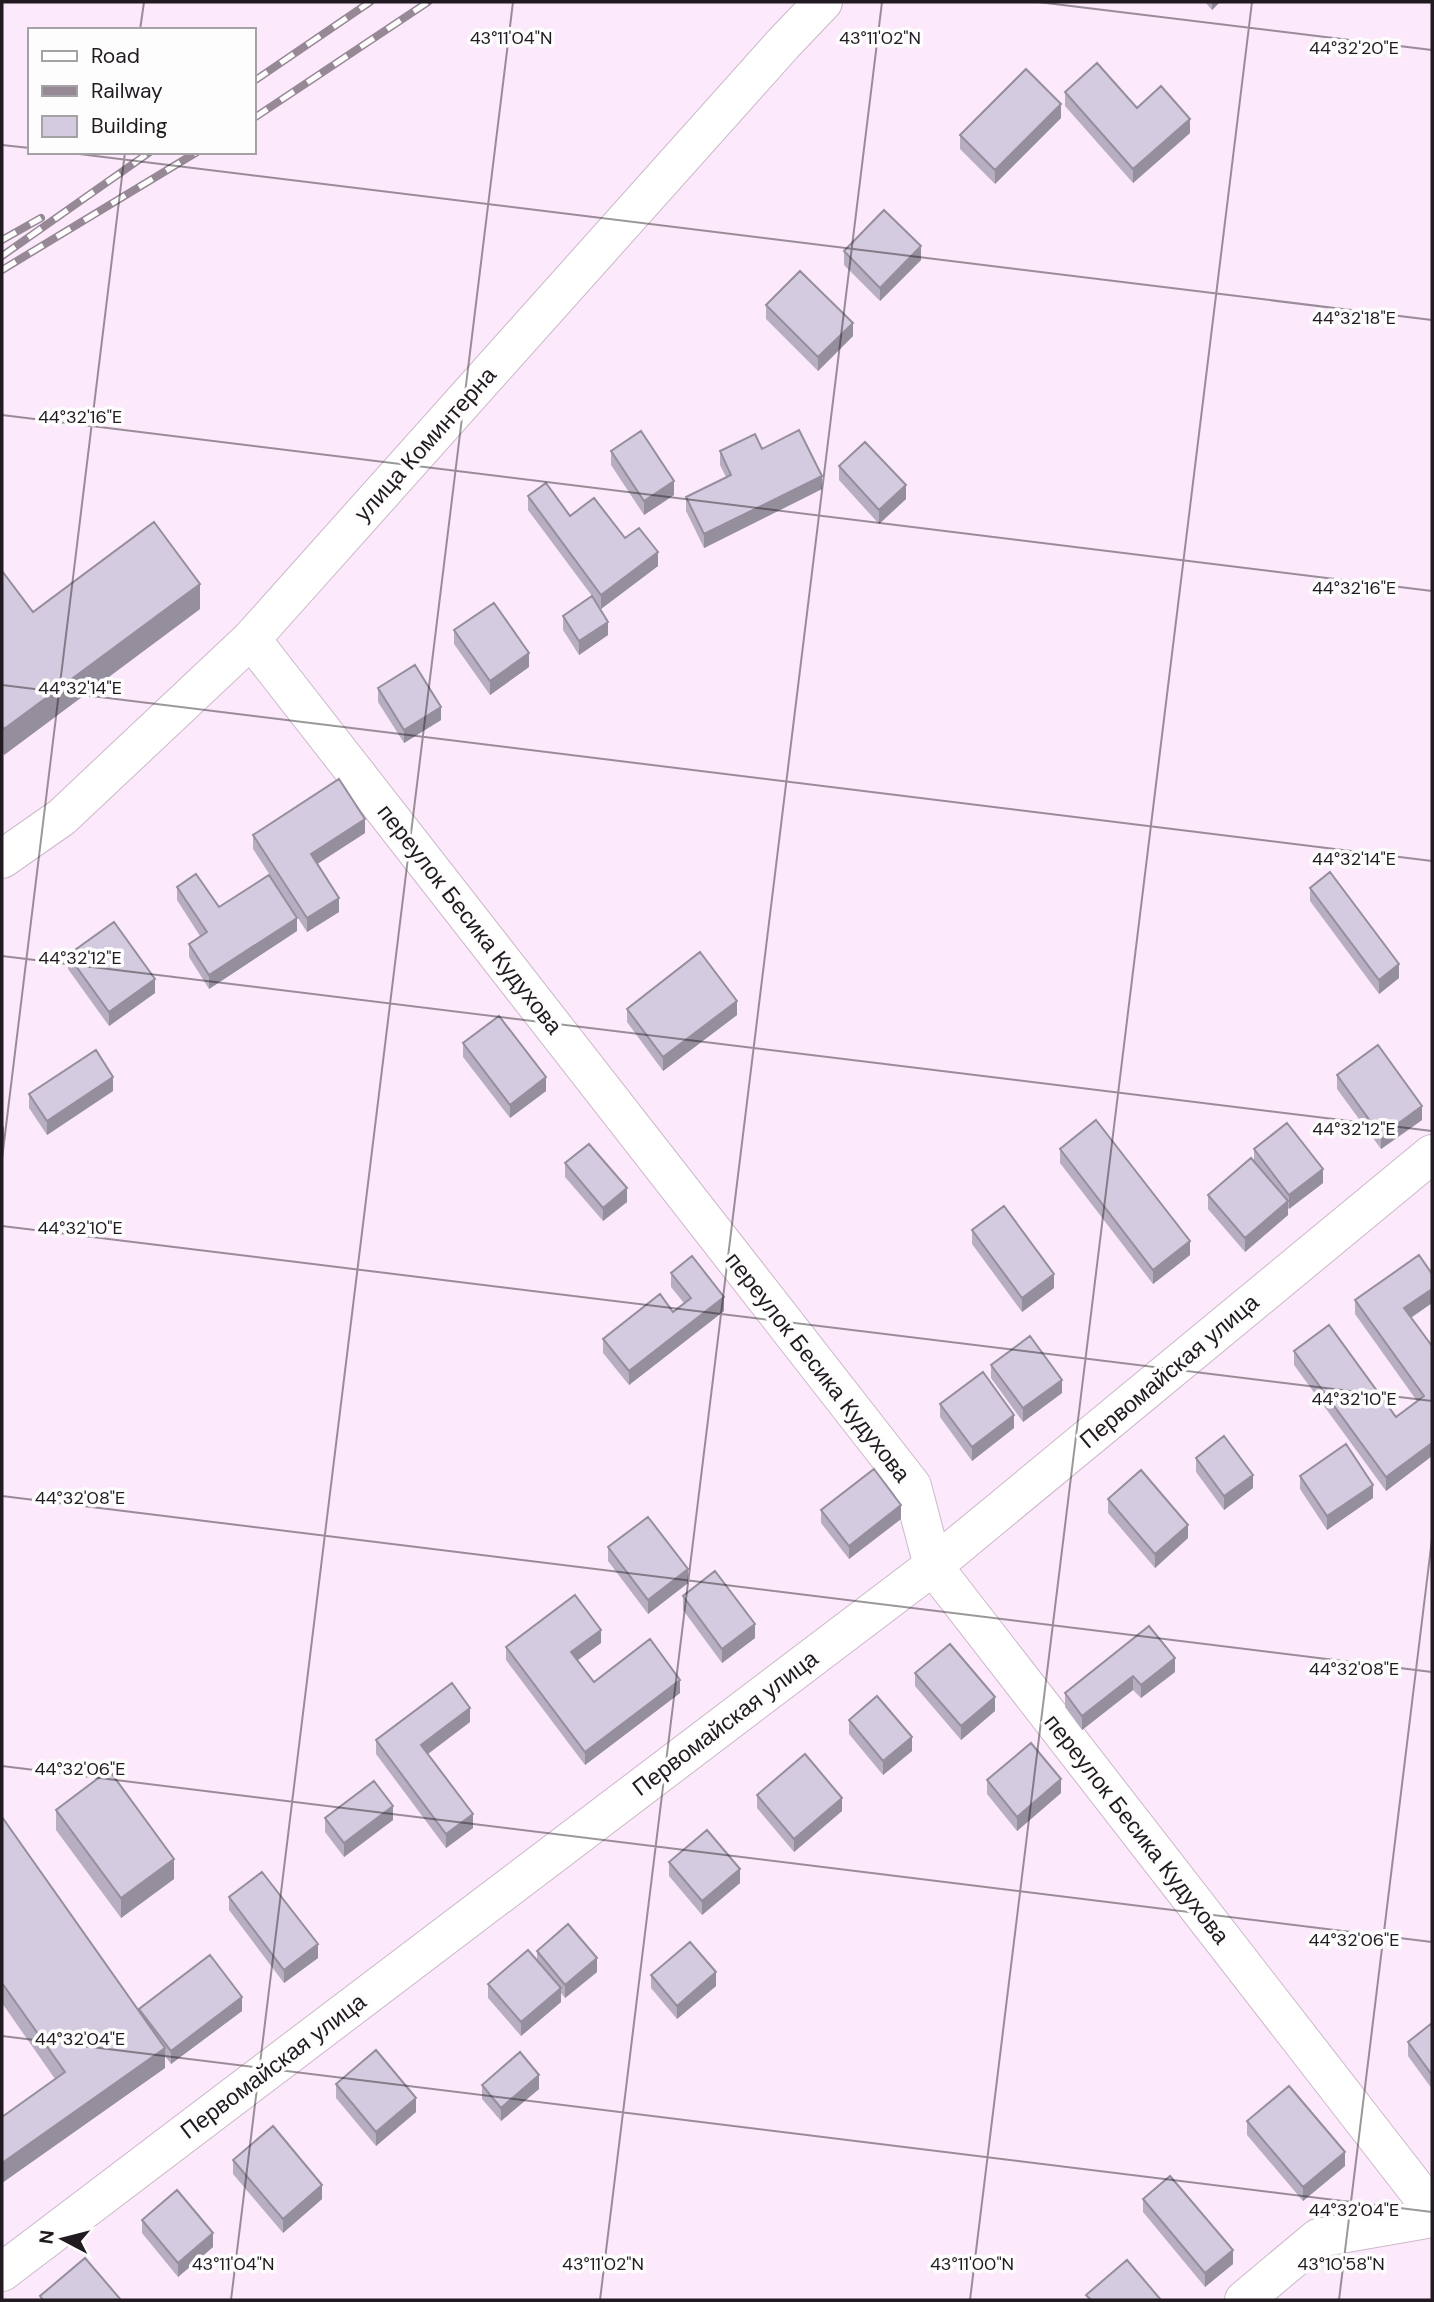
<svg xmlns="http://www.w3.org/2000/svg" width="1434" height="2302" font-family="'DM Sans',sans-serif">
	<rect width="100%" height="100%" fill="#fce9fb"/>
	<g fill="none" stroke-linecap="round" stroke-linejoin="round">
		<defs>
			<path id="minor" d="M251 639 912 1486 933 1566 1432 2209
				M2 2272 933 1566 1432 1154
				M1244 2300 1318 2238 1432 2218"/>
			<path id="tertiary" d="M2 859 62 817 251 639 783 44 823 2"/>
		</defs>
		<use href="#minor" stroke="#cbb8c9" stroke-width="40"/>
		<use href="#tertiary" stroke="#cbb8c9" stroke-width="40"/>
		<use href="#minor" stroke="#fff" stroke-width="38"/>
		<use href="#tertiary" stroke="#fff" stroke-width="38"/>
		<defs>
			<path id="rail" d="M254 81 370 2
				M254 118 428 2
				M2 240 41 218
				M2 256 150 152
				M2 270 197 152"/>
		</defs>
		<use href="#rail" stroke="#968895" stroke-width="8"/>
		<use href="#rail" stroke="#fdfdfd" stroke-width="5" stroke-dasharray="16" stroke-linecap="butt"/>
	</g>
	<path fill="#b7afc1" d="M1205 2H1220L1212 10Z
		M1065 92 1137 108 1190 133 1133 183 1065 106Z
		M1061 118 995 184 960 149V135Z
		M844 251 921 260 880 301 844 265Z
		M766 305 853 336 818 371 766 319Z
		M762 449 822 489 704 548 686 511V497L726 477 720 465V451Z
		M611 451 674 495 644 515 611 465Z
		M839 466 906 499 879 524 839 480Z
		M528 496 570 516 625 538 658 566 601 609 593 598 608 635 579 655 563 630V616L592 596 528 510Z
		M2 571 33 612 200 609 4 755 2 751Z
		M454 630 529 667 490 695 454 644Z
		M378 688 441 720 404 743 378 702Z
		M365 833 317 864 339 912 307 932 253 849V835Z
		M177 887 219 907 297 931 209 989 189 957V944L200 936 177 900Z
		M1310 888 1399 978 1379 994 1310 901Z
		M68 955 155 993 109 1026 68 969Z
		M627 1009 737 1015 663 1071 627 1022Z
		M463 1043 546 1091 510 1118 463 1057Z
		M1337 1075 1422 1120 1381 1149 1337 1089Z
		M113 1091 47 1135 29 1108V1094Z
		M1060 1149 1190 1255 1153 1284 1060 1163Z
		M1254 1149 1323 1183 1289 1209 1288 1208V1215L1245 1252 1208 1209V1195L1254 1161Z
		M565 1163 627 1202 603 1221 565 1177Z
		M972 1230 1054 1288 1022 1312 972 1244Z
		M671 1273 724 1311 629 1385 603 1353V1339L673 1312 684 1303 671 1287Z
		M1432 1274V1303L1411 1318 1432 1346V1456L1386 1491 1294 1365V1351L1396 1417 1417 1401 1355 1314V1300Z
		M991 1365 1062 1393 1023 1422 991 1378Z
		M940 1404 1014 1428 972 1461 940 1417Z
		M1196 1458 1253 1488 1224 1510 1196 1472Z
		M1300 1476 1373 1498 1327 1530 1300 1489Z
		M1108 1499 1188 1538 1155 1568 1108 1513Z
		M821 1510 901 1519 849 1559 821 1523Z
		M608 1547 688 1583 648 1614 608 1561Z
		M683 1596 755 1638 722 1663 683 1610Z
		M1149 1626 1175 1672 1141 1698 1133 1690 1082 1730 1065 1707V1693Z
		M601 1643 578 1660 594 1682 680 1693 585 1765 506 1660V1647Z
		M915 1673 995 1711 961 1740 915 1686Z
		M849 1720 912 1751 883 1775 849 1734Z
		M470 1722 428 1754 473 1828 446 1848 376 1754V1740Z
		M987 1780 1061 1793 1017 1831 987 1794Z
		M757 1795 842 1811 794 1852 757 1808Z
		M56 1810 174 1879 121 1918 56 1830Z
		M2 1817 139 2011V2009L242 2011 171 2064 165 2056V2068L2 2183V2117L55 2079 2 2003Z
		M325 1818 393 1820 344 1857 325 1832Z
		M669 1862 740 1883 702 1915 669 1876Z
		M229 1897 318 1958 284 1983 229 1910Z
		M537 1951 597 1972 565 1998 561 1993V2002L521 2036 488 1998V1984L537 1960Z
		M651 1975 716 1986 677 2019 651 1988Z
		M1432 2023V2089L1408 2056V2042Z
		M336 2084 416 2112 376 2146 336 2098Z
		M482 2085 539 2089 501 2121 482 2099Z
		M1247 2121 1345 2166 1303 2201 1247 2135Z
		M233 2160 322 2199 283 2233 233 2174Z
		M1143 2199 1233 2264 1205 2287 1143 2212Z
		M142 2220 213 2247 178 2277 142 2233Z"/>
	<path fill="#958e9d" d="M1212 2H1220L1212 10Z
		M1061 104V118L995 184V170Z
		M1190 119V133L1133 183V169Z
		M921 246V260L880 301V288Z
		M853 323V336L818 371V357Z
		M822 476V489L704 548V534Z
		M674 481V495L644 515V501Z
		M906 485V499L879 524V510Z
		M658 552V566L601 609V595Z
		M200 584V609L4 755V729Z
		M608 622V635L579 655V641Z
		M529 653V667L490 695V681Z
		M441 707V720L404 743V730Z
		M365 819V833L311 868V854Z
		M339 898V912L307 932V918Z
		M297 918V931L209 989V975Z
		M1399 964V978L1379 994V980Z
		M155 979V993L109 1026V1012Z
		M737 1001V1015L663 1071V1057Z
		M113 1077V1091L47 1135V1121Z
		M546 1077V1091L510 1118V1105Z
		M1422 1106V1120L1381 1149V1136Z
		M4 1126V1140L2 1141V1128Z
		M1323 1169V1183L1289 1209V1195Z
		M627 1188V1202L603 1221V1208Z
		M1288 1201V1215L1245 1252V1238Z
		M1190 1241V1255L1153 1284V1270Z
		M1054 1274V1288L1022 1312V1298Z
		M1432 1289V1303L1404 1322V1308Z
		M724 1297V1311L629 1385V1371Z
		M1062 1380V1393L1023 1422V1408Z
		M1014 1415V1428L972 1461V1447Z
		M1432 1443V1456L1386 1491V1477Z
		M1253 1475V1488L1224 1510V1496Z
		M1373 1485V1498L1327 1530V1516Z
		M901 1505V1519L849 1559V1546Z
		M1188 1525V1538L1155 1568V1554Z
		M688 1569V1583L648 1614V1600Z
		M755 1624V1638L722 1663V1649Z
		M601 1630V1643L571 1665V1652Z
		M1175 1658V1672L1141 1698V1685Z
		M1133 1676V1690L1082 1730V1716Z
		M680 1680V1693L585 1765V1752Z
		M995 1697V1711L961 1740V1726Z
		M470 1708V1722L421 1759V1745Z
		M912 1737V1751L883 1775V1761Z
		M1061 1779V1793L1017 1831V1817Z
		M842 1798V1811L794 1852V1839Z
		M393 1806V1820L344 1857V1843Z
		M473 1814V1828L446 1848V1834Z
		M174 1859V1879L121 1918V1898Z
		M740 1869V1883L702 1915V1901Z
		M318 1944V1958L284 1983V1970Z
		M597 1958V1972L565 1998V1985Z
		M716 1972V1986L677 2019V2006Z
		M561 1988V2002L521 2036V2022Z
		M242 1997V2011L171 2064V2051Z
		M165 2048V2068L2 2183V2163Z
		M539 2075V2089L501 2121V2108Z
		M416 2098V2112L376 2146V2132Z
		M1345 2152V2166L1303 2201V2187Z
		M322 2185V2199L283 2233V2219Z
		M213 2233V2247L178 2277V2263Z
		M1233 2250V2264L1205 2287V2273Z"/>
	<path fill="#d5cbe0" stroke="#958e9d" stroke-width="2" d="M1097 63 1137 108 1161 86 1190 119 1133 169 1065 92Z
		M1026 69 1061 104 995 170 960 135Z
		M884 210 921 246 880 288 844 251Z
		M800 271 853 323 818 357 766 305Z
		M799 430 822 476 704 534 686 497 731 475 720 451 755 434 762 449Z
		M641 431 674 481 644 501 611 451Z
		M865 442 906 485 879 510 839 466Z
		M546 483 570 516 594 498 625 538 639 528 658 552 601 595 528 496Z
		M154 522 200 584 4 729 2 726V571L33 612Z
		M592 596 608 622 579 641 563 616Z
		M494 603 529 653 490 681 454 630Z
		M415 665 441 707 404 730 378 688Z
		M339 779 365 819 311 854 339 898 307 918 253 835Z
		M1330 872 1399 964 1379 980 1310 888Z
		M196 874 219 907 269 875 297 918 209 975 189 944 207 932 177 887Z
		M114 922 155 979 109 1012 68 955Z
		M700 952 737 1001 663 1057 627 1009Z
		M499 1016 546 1077 510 1105 463 1043Z
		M1378 1045 1422 1106 1381 1136 1337 1075Z
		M96 1050 113 1077 47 1121 29 1094Z
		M1096 1120 1190 1241 1153 1270 1060 1149Z
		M1287 1123 1323 1169 1289 1195 1254 1149Z
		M589 1144 627 1188 603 1208 565 1163Z
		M1251 1158 1288 1201 1245 1238 1208 1195Z
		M1004 1206 1054 1274 1022 1298 972 1230Z
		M1419 1255 1432 1274V1289L1404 1308 1432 1346V1443L1386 1477 1294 1351 1329 1325 1396 1417 1424 1396 1355 1300Z
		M692 1256 724 1297 629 1371 603 1339 660 1294 673 1312 691 1298 671 1273Z
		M1030 1336 1062 1380 1023 1408 991 1365Z
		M983 1372 1014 1415 972 1447 940 1404Z
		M1224 1436 1253 1475 1224 1496 1196 1458Z
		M1346 1444 1373 1485 1327 1516 1300 1476Z
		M874 1469 901 1505 849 1546 821 1510Z
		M1141 1470 1188 1525 1155 1554 1108 1499Z
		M648 1517 688 1569 648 1600 608 1547Z
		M715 1571 755 1624 722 1649 683 1596Z
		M575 1595 601 1630 571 1652 594 1682 650 1639 680 1680 585 1752 506 1647Z
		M1149 1626 1175 1658 1141 1685 1133 1676 1082 1716 1065 1693Z
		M950 1644 995 1697 961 1726 915 1673Z
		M452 1683 470 1708 421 1745 473 1814 446 1834 376 1740Z
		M877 1696 912 1737 883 1761 849 1720Z
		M1031 1743 1061 1779 1017 1817 987 1780Z
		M805 1754 842 1798 794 1839 757 1795Z
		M109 1770 174 1859 121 1898 56 1810Z
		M374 1781 393 1806 344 1843 325 1818Z
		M2 1817 165 2048 2 2163V2117L65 2072 2 1983Z
		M707 1830 740 1869 702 1901 669 1862Z
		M262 1872 318 1944 284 1970 229 1897Z
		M568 1924 597 1958 565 1985 537 1951Z
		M690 1942 716 1972 677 2006 651 1975Z
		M528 1950 561 1988 521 2022 488 1984Z
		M210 1955 242 1997 171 2051 139 2009Z
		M1432 2023V2075L1408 2042Z
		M376 2050 416 2098 376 2132 336 2084Z
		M520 2052 539 2075 501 2108 482 2085Z
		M1289 2086 1345 2152 1303 2187 1247 2121Z
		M273 2126 322 2185 283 2219 233 2160Z
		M1170 2176 1233 2250 1205 2273 1143 2199Z
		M177 2190 213 2233 178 2263 142 2220Z
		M85 2258 121 2300H43L40 2296Z
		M1127 2260 1161 2300H1091L1086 2295Z"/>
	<path fill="none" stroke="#211a20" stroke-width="2" stroke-opacity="0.45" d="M1038 2 1432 50M140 30 144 2M2 145 30 148M63 152 1432 320M2 415 1432 591M2 685 1432 861M2 956 1432 1131M2 1159 125 152M2 1226 1432 1401M2 1496 1432 1672M2 1766 1432 1942M2 2036 1432 2212M231 2300 513 2M600 2300 882 2M970 2300 1252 2M1339 2300 1432 1539"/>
	<g text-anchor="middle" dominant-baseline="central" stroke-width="7" stroke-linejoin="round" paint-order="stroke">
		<g font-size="23" fill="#211a20" stroke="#fdfdfd">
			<text transform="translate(425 444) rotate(-48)">улица Коминтерна</text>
			<text transform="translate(470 919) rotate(52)">переулок Бесика Кудухова</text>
			<text transform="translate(818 1367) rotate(52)">переулок Бесика Кудухова</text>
			<text transform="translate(1169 1371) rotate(-40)">Первомайская улица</text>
			<text transform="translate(725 1723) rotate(-37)">Первомайская улица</text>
			<text transform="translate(1137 1829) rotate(52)">переулок Бесика Кудухова</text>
			<text transform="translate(273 2066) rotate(-37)">Первомайская улица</text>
		</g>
	</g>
	<g font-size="18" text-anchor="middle" fill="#211a20" stroke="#fdfdfd" stroke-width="7" stroke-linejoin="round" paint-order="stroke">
		<text x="511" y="44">43°11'04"N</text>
		<text x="880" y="44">43°11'02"N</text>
		<text x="1354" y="54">44°32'20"E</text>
		<text x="1354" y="324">44°32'18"E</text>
		<text x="80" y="423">44°32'16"E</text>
		<text x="1354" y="594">44°32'16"E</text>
		<text x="80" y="694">44°32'14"E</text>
		<text x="1354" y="865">44°32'14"E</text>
		<text x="80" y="964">44°32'12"E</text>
		<text x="1354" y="1135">44°32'12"E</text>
		<text x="80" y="1234">44°32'10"E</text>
		<text x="1354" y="1405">44°32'10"E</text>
		<text x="80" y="1504">44°32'08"E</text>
		<text x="1354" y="1675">44°32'08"E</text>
		<text x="80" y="1775">44°32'06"E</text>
		<text x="1354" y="1946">44°32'06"E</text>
		<text x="80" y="2045">44°32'04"E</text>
		<text x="1354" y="2216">44°32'04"E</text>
		<text x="233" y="2270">43°11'04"N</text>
		<text x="603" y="2270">43°11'02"N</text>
		<text x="972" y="2270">43°11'00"N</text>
		<text x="1341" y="2270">43°10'58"N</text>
	</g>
	<rect width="1434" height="2302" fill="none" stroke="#211a20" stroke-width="7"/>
	<rect x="28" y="28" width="228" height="126" fill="#fdfdfd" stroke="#a5a2a5" stroke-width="2"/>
	<rect x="42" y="51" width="35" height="10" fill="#ffffff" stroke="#a5a2a5" stroke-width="2"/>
	<text x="91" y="63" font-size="21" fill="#211a20">Road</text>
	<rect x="42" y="86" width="35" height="10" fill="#968895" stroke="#a5a2a5" stroke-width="2"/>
	<text x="91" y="98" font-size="21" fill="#211a20">Railway</text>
	<rect x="42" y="116" width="35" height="21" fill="#d5cbe0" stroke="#a5a2a5" stroke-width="2"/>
	<text x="91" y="133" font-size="21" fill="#211a20">Building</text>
	<g transform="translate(63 2239) rotate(277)" stroke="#fdfdfd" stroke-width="5" paint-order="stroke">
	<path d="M0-5L12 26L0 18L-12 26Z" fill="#211a20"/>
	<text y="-10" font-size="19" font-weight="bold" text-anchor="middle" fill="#211a20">N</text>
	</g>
</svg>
